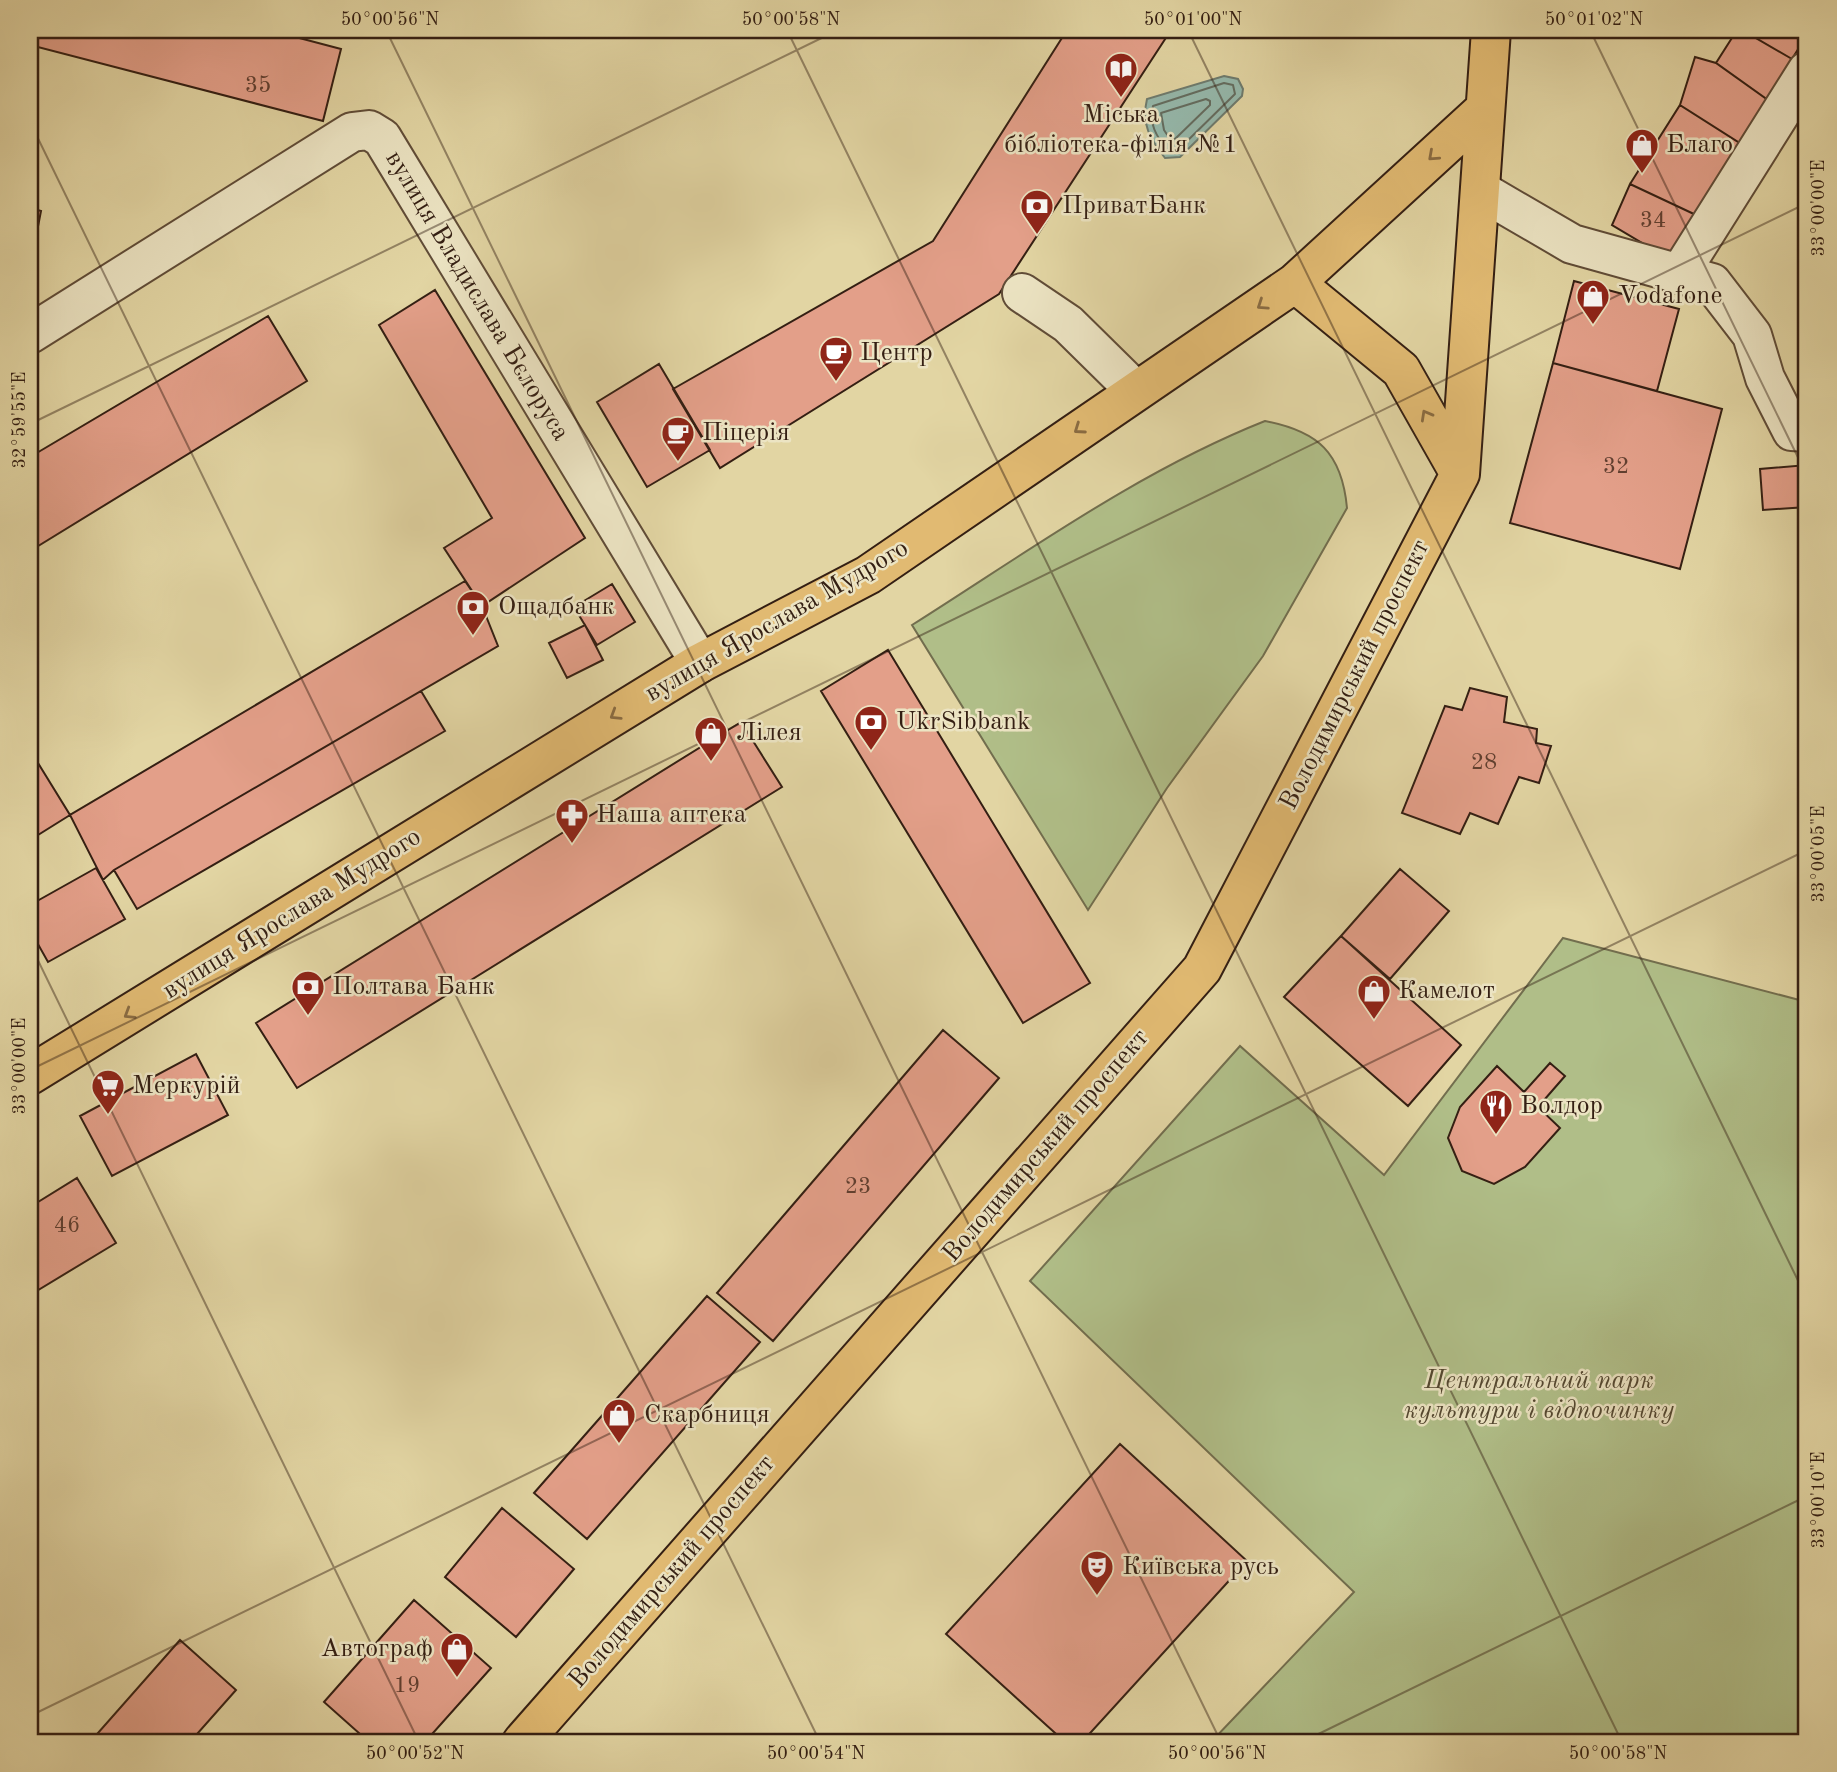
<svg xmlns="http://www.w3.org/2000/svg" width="1837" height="1772" font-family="'Old Standard TT',serif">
	<rect width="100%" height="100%" fill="#e2d5a3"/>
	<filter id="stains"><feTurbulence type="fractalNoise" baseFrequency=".00286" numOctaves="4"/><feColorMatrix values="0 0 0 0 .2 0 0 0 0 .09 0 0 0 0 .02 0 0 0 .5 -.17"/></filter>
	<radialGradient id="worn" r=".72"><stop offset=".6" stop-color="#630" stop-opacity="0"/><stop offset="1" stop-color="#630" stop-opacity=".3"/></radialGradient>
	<path fill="#b0be88" stroke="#726e4e" stroke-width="2" d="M1265 421C1318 431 1342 453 1347 508L1263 656 1167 788 1088 910 912 625C1026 553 1139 471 1265 421Z
		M1563 938 1807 1002V1742H1211L1354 1592 1030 1281 1240 1046 1384 1175Z"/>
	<path fill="#95b8ab" stroke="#6e7b6e" stroke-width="2" d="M1224 76 1238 79 1243 89 1242 96 1180 157 1165 158C1150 139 1141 124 1147 99Z"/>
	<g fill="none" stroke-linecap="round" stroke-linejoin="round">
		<path stroke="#646c5f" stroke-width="2" d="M1224 83 1233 85 1235 94 1178 150H1167C1157 137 1148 123 1153 106Z
			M1206 99 1210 101V105L1175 139H1170L1164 130 1161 113Z"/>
	</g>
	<path fill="#e39f89" stroke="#341f13" stroke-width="2" d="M30 30H269L341 49 323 121 30 45Z
		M1067 30H1171L999 294 720 468 673 389 933 241Z
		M1737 30H1742L1792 59 1768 100 1716 63Z
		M1742 30H1792L1805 38 1792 59Z
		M1695 57 1716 63 1768 100 1746 147 1680 105Z
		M1680 105 1746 147 1696 215 1630 184Z
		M1630 184 1696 215 1669 259 1612 225Z
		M30 208 41 211 30 268Z
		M1574 281 1679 309 1657 391 1553 363Z
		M435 290 585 538 482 606 444 548 492 518 379 325Z
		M268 316 307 381 30 551V457Z
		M1553 363 1722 409 1680 569 1510 523Z
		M659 364 710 450 647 487 597 402Z
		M1807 465V507L1763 510 1760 469Z
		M465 581 482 606 498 646 114 870 103 880 70 815Z
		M612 584 635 622 597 645 574 607Z
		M585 625 603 660 567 678 549 643Z
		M888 650 1090 983 1023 1023 821 691Z
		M1470 688 1507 697 1504 722 1537 729 1536 743 1551 746 1539 783 1519 777 1498 824 1470 813 1460 834 1402 813 1445 706 1462 710Z
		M421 691 445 731 137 909 114 870Z
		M741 722 782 787 297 1088 256 1023Z
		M30 750 70 815 30 840Z
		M96 868 125 919 48 962 30 930V905Z
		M1400 869 1449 911 1390 979 1341 936Z
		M1341 936 1461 1045 1408 1106 1284 997Z
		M943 1030 999 1078 773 1341 717 1293Z
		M196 1054 228 1115 112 1176 80 1116Z
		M1550 1063 1565 1076 1538 1107 1560 1128 1525 1167 1494 1184 1462 1171 1448 1138 1460 1107 1497 1066 1524 1092Z
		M77 1178 116 1243 30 1295V1207Z
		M707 1296 760 1342 587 1539 534 1493Z
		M1120 1444 1247 1561 1082 1742H1065L946 1634Z
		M502 1508 574 1569 516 1637 445 1577Z
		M414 1600 491 1668 425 1742H369L324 1702Z
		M180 1640 236 1690 190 1742H90Z"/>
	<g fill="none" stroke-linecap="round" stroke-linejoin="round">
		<defs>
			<path id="minor" d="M1481 191 1572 244 1712 283 1752 335 1765 378 1792 431 1807 432
				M1680 273 1807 71
				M1022 293 1068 324 1135 390
				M30 334 352 132 369 130 382 138 700 663"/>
			<path id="major" d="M1295 283 1401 370 1460 474
				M30 1075 700 663 868 575 1295 283 1484 110
				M522 1742 1202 969 1460 474 1491 30"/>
		</defs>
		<use href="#minor" stroke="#604c37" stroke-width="42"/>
		<use href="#major" stroke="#341f13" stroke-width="42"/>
		<use href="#minor" stroke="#ece4c3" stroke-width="38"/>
		<use href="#major" stroke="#e1ba72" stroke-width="38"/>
	</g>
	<defs><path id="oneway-chevron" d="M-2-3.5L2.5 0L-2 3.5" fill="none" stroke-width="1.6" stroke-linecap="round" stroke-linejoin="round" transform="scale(1.75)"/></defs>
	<g stroke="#8a6c42">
		<use href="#oneway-chevron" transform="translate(1433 156) rotate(138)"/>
		<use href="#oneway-chevron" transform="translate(1262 305) rotate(146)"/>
		<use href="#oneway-chevron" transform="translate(1426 415) rotate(-119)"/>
		<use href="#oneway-chevron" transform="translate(1079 429) rotate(145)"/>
		<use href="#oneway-chevron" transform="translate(615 715) rotate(148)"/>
		<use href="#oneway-chevron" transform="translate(129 1014) rotate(148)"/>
	</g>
	<path fill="none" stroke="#341f13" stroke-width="2" stroke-opacity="0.45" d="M386 30 1221 1742M787 30 1622 1742M1188 30 1807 1299M1590 30 1807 476M30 122 820 1742M30 424 838 30M30 944 419 1742M30 1070 1807 203M30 1716 1807 850M1302 1742 1807 1496"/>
	<defs>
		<symbol id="library-pin" viewBox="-11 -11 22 30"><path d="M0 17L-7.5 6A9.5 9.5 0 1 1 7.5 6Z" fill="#8f2418" stroke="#ece4c3"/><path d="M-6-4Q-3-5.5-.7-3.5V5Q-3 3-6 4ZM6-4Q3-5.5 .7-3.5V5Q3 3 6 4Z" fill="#fff"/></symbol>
		<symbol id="shop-pin" viewBox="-11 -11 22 30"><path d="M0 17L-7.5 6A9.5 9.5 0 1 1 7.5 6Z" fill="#8f2418" stroke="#ece4c3"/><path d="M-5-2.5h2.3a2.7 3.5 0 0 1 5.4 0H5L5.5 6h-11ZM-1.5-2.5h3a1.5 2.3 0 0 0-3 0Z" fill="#fff"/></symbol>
		<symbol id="bank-pin" viewBox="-11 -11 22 30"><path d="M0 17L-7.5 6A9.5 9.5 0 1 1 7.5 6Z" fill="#8f2418" stroke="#ece4c3"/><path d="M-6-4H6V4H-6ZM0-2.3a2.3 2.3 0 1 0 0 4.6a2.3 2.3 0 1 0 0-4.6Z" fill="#fff"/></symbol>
		<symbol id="cafe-pin" viewBox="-11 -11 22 30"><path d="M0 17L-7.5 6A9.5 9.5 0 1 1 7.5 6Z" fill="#8f2418" stroke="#ece4c3"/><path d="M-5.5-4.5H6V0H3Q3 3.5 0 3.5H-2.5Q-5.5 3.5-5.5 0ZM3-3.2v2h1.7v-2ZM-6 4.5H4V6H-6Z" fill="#fff"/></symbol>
		<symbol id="pharmacy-pin" viewBox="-11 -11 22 30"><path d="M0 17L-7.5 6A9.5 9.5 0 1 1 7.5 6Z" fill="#8f2418" stroke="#ece4c3"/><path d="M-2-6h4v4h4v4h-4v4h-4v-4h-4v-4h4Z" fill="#fff"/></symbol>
		<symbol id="supermarket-pin" viewBox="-11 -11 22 30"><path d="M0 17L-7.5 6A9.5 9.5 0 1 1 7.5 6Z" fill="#8f2418" stroke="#ece4c3"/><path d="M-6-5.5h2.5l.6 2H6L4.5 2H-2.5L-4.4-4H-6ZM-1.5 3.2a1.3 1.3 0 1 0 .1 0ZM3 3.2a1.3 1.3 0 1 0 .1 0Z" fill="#fff"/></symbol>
		<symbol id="restaurant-pin" viewBox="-11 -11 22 30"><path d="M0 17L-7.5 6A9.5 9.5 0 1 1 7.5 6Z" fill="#8f2418" stroke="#ece4c3"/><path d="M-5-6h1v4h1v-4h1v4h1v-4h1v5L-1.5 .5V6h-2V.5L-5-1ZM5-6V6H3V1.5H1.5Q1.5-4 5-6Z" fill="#fff"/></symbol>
		<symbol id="theatre-pin" viewBox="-11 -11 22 30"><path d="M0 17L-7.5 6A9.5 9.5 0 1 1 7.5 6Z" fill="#8f2418" stroke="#ece4c3"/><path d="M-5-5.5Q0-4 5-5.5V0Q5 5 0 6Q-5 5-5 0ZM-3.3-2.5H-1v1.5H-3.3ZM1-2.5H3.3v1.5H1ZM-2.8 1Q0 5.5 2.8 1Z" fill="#fff"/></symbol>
	</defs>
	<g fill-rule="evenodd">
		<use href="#library-pin" x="1102" y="50" width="38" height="52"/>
		<use href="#shop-pin" x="1623" y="126" width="38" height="52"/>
		<use href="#bank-pin" x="1018" y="187" width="38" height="52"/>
		<use href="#shop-pin" x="1574" y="277" width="38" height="52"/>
		<use href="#cafe-pin" x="817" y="334" width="38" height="52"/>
		<use href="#cafe-pin" x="659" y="414" width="38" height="52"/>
		<use href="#bank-pin" x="454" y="588" width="38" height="52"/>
		<use href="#bank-pin" x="852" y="703" width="38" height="52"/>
		<use href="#shop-pin" x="692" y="714" width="38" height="52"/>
		<use href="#pharmacy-pin" x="553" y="796" width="38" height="52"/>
		<use href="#bank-pin" x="289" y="968" width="38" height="52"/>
		<use href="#shop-pin" x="1355" y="972" width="38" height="52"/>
		<use href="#supermarket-pin" x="89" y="1067" width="38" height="52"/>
		<use href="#restaurant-pin" x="1477" y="1087" width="38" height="52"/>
		<use href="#shop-pin" x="600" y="1396" width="38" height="52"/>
		<use href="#theatre-pin" x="1078" y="1548" width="38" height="52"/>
		<use href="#shop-pin" x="438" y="1630" width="38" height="52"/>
	</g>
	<g text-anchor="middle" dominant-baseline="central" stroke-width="5" stroke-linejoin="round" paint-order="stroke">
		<g font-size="23" fill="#603f30">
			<text x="258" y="85">35</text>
			<text x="1653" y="220">34</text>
			<text x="1616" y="466">32</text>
			<text x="1484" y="762">28</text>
			<text x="858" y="1186">23</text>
			<text x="67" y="1225">46</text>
			<text x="407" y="1685">19</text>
		</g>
		<g font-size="26" fill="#341f13" stroke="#ece4c3" text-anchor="start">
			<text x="1121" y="115" text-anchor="middle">Міська<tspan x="1121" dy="30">бібліотека-філія №1</tspan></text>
			<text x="1666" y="145">Благо</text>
			<text x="1062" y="206">ПриватБанк</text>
			<text x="1618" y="296">Vodafone</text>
			<text x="860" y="353">Центр</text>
			<text x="702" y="433">Піцерія</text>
			<text x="498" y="607">Ощадбанк</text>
			<text x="896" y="722">UkrSibbank</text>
			<text x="736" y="733">Лілея</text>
			<text x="596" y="815">Наша аптека</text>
			<text x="332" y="987">Полтава Банк</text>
			<text x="1398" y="991">Камелот</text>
			<text x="132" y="1086">Меркурій</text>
			<text x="1520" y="1106">Волдор</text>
			<text x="644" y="1415">Скарбниця</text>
			<text x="1122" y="1567">Київська русь</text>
			<text x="433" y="1649" text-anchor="end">Автограф</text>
		</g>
		<g font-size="26" fill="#341f13" stroke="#ece4c3">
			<text transform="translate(477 296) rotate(59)">вулиця Владислава Бєлоруса</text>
			<text transform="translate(777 621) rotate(-30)">вулиця Ярослава Мудрого</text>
			<text transform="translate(1355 675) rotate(-63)">Володимирський проспект</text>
			<text transform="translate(292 914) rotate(-32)">вулиця Ярослава Мудрого</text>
			<text transform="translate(1046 1146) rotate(-49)">Володимирський проспект</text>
			<text transform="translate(672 1572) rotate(-49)">Володимирський проспект</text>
		</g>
		<g font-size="26" font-style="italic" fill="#534730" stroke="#ece4c3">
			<text x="1539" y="1381">Центральний парк<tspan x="1539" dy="30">культури і відпочинку</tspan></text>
		</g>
	</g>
	<rect width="1837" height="1772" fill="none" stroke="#e2d5a3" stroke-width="77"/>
	<rect x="38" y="38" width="1760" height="1696" fill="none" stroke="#341f13" stroke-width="2.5"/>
	<g font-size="18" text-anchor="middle" fill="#341f13">
		<text x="390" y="25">50°00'56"N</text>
		<text x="791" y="25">50°00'58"N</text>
		<text x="1193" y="25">50°01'00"N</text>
		<text x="1594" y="25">50°01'02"N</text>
		<text transform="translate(1818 208) rotate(-90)" y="6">33°00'00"E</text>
		<text transform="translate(19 420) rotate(-90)" y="6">32°59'55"E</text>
		<text transform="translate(1818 854) rotate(-90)" y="6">33°00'05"E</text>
		<text transform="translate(19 1066) rotate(-90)" y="6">33°00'00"E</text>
		<text transform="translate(1818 1500) rotate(-90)" y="6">33°00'10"E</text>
		<text x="415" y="1759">50°00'52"N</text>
		<text x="816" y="1759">50°00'54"N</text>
		<text x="1217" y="1759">50°00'56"N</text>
		<text x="1618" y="1759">50°00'58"N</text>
	</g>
	<rect width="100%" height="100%" filter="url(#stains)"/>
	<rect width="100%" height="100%" fill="url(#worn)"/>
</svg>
